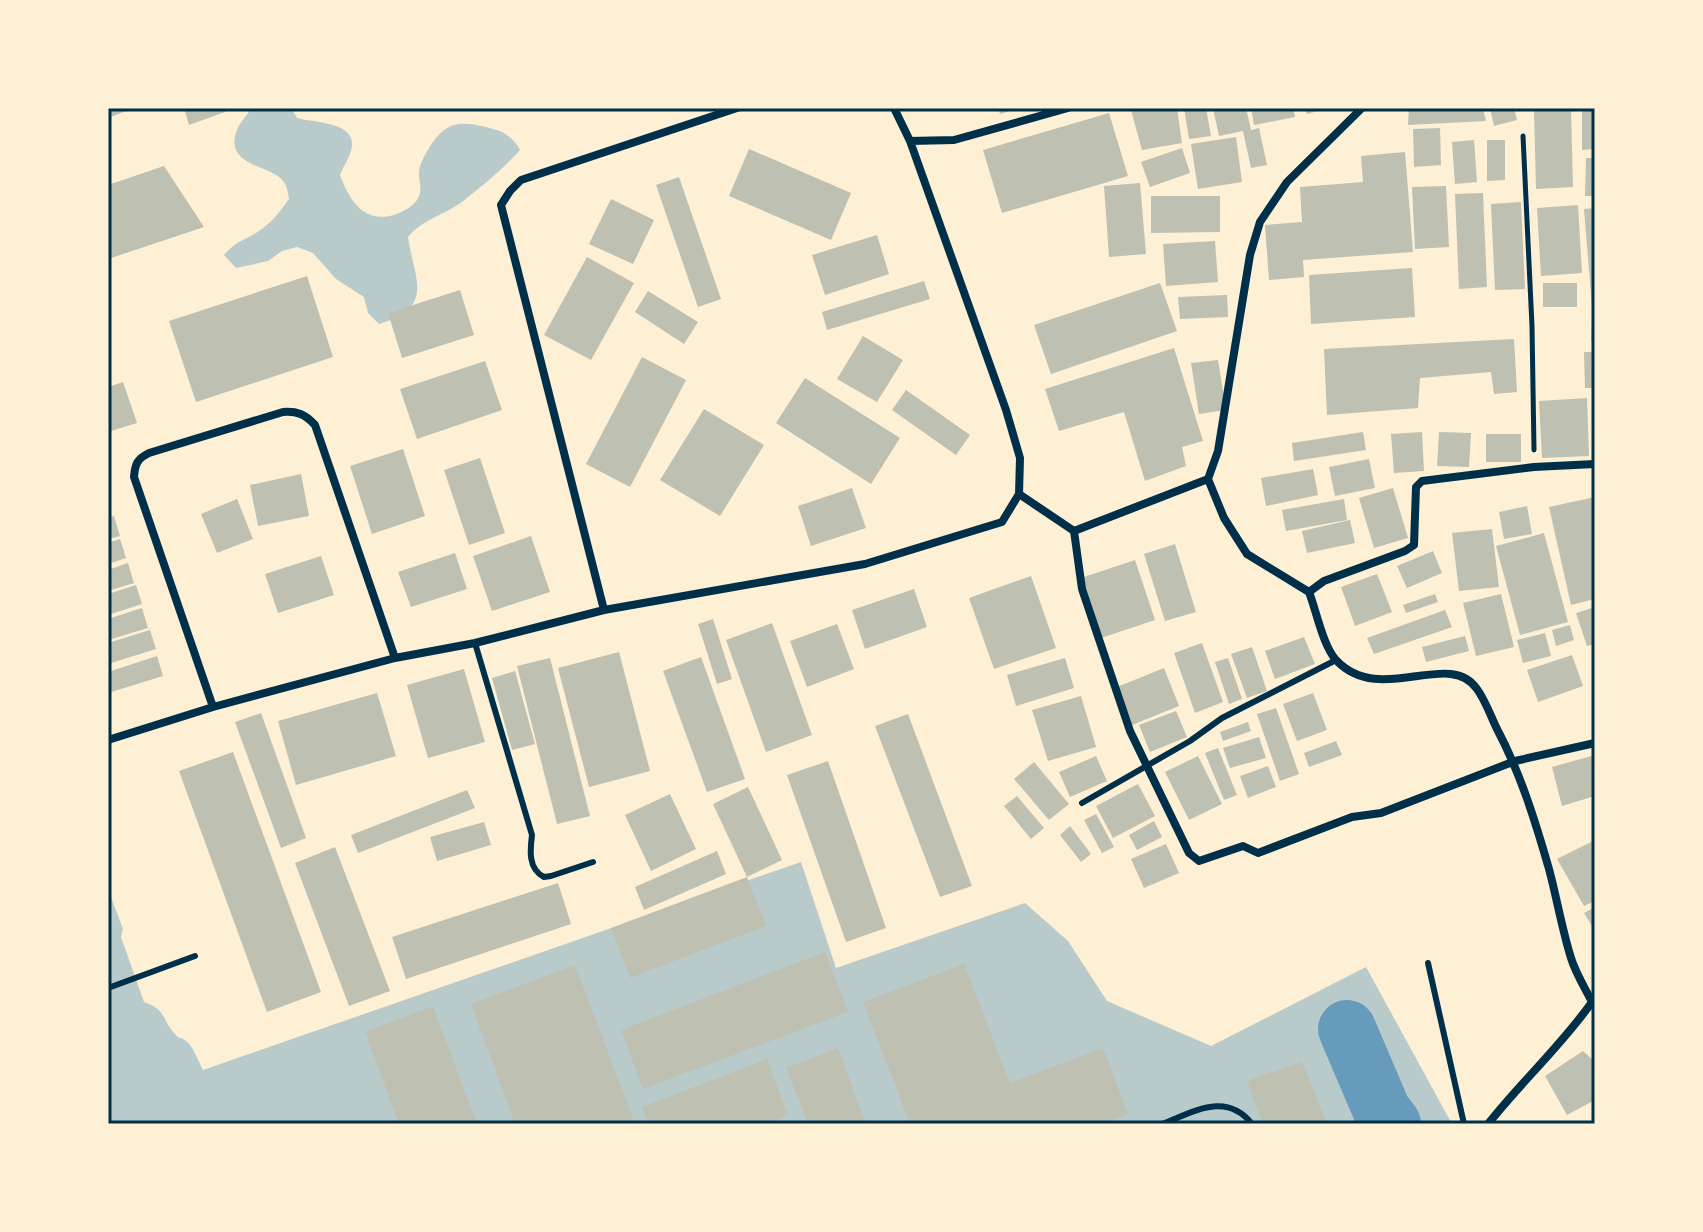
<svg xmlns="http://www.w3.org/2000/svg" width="1703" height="1232" font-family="'IBM Plex Sans',sans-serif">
	<rect width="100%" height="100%" fill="#fdf0d5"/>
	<path fill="#b9caca" d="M251 108H291L297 118C313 123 360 121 351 151 349 158 343 167 340 175 350 202 365 225 397 214 404 211 412 207 417 200 424 189 418 182 419 171 420 163 425 155 429 148 445 123 457 120 486 127 502 131 512 135 520 150 503 169 482 186 462 202 444 215 423 219 408 237 414 280 436 306 379 324L368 313 364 297 336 279 313 253 297 247 282 251 268 261 236 268 224 255C238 239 247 240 262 229 273 221 281 210 289 199 288 193 287 185 283 181 271 165 223 166 237 130 240 122 247 116 251 108Z
		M801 862 836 968 1025 903 1068 941 1107 1001 1211 1046 1366 967 1452 1124H108V889L123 929 121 937 144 1002C167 1010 161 1019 175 1034 184 1043 176 1034 186 1041 194 1047 198 1061 203 1070Z"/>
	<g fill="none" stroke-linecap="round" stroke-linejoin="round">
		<path stroke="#669bbc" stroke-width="58" d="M1347 1029 1382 1111 1392 1124"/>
	</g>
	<path fill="#bec0b2" d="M108 108H134L108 118Z
		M184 108H236L189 125Z
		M998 108H1017V109L1000 114Z
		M1134 108H1177L1182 143 1142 150 1131 110Z
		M1184 108H1206L1211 136 1189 139Z
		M1213 108H1246L1251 130 1259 128 1267 165 1251 168 1243 131 1219 136Z
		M1251 108H1293L1295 117 1254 125Z
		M1305 108H1325V109L1307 114Z
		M1409 108H1483L1486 121 1408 125Z
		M1490 108H1514L1517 120 1494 126Z
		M1582 108H1595V149L1582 150Z
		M1571 110 1573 187 1536 189 1534 111Z
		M1109 113 1128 176 1002 213 983 150Z
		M1440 128 1441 165 1414 167 1413 129Z
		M1236 137 1242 182 1198 189 1191 144Z
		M1474 140 1477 182 1455 184 1452 142Z
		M1487 140H1505V180L1487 181Z
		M1182 148 1190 173 1150 187 1141 162Z
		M749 149 851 193 831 240 729 196Z
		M1405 152 1413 252 1303 260 1304 277 1269 280 1265 225 1302 222 1300 187 1363 182 1361 156Z
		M1586 158H1595V196H1585Z
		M164 166 204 227 108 259V185Z
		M679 177 721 299 698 307 656 185Z
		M1140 183 1146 254 1109 257 1104 186Z
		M1446 186 1449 247 1415 249 1412 187Z
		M1483 193 1487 287 1459 289 1455 194Z
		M1151 196H1220V232L1151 233Z
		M611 199 654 220 633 264 589 244Z
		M1521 202 1525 289 1495 290 1491 204Z
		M1578 205 1582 273 1541 276 1537 208Z
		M1595 208V306L1592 307 1584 209Z
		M877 235 889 274 825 295 812 255Z
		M1215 241 1218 282 1166 286 1163 244Z
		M587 257 634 283 591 360 544 335Z
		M1412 268 1415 317 1311 324 1309 275Z
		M307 276 333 357 196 402 169 321Z
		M924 281 930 299 827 330 822 312Z
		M1160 283 1177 331 1051 374 1034 325Z
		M1543 283H1577V307H1543Z
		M460 290 474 335 402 358 388 313Z
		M648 291 698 322 684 344 635 312Z
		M1227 295 1228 317 1180 319 1178 297Z
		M1592 321H1595V341H1591Z
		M863 336 903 360 877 402 837 379Z
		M1514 339 1517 392 1494 394 1491 372 1420 378 1418 408 1327 415 1324 349Z
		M1174 348 1203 441 1182 447 1186 466 1145 481 1124 412 1059 431 1045 389Z
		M1584 352H1595V388H1585Z
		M642 357 686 380 630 487 586 464Z
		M1218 360 1226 410 1199 414 1191 363Z
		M485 361 502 410 417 439 400 389Z
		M805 378 900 438 871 484 776 423Z
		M123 382 137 423 108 432V387Z
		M906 390 970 435 956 455 892 410Z
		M1587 398 1589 456 1542 458 1539 401Z
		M704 409 764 445 720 516 660 480Z
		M1363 432 1366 450 1294 461 1292 443Z
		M1422 432 1424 471 1394 473 1391 434Z
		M1439 432 1471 433 1469 467 1437 466Z
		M1486 434H1521V462H1486Z
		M403 449 425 516 372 534 350 466Z
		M480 458 505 533 469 545 444 470Z
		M1369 459 1375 488 1335 496 1329 467Z
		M1313 469 1318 495 1266 506 1261 478Z
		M301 474 309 516 258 526 250 485Z
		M852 488 866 528 811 546 798 506Z
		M1393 488 1408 538 1374 548 1359 498Z
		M1595 497V599L1571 605 1549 507Z
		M237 499 253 539 217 553 201 514Z
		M1344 499 1347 520 1286 531 1282 510Z
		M1527 506 1532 534 1504 539 1499 512Z
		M114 516 120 536 108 539V518Z
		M1350 520 1355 543 1307 553 1302 531Z
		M1492 529 1499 587 1459 591 1452 533Z
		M1544 533 1568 622 1520 635 1496 546Z
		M531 536 550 592 492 611 473 556Z
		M120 539 126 558 108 564V543Z
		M1175 544 1196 612 1165 621 1144 554Z
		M1433 551 1442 573 1407 588 1397 566Z
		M455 553 467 589 411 607 398 572Z
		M321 556 334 595 278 613 265 574Z
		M1135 560 1155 620 1101 638 1081 578Z
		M128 563 134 583 108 591V570Z
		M1377 574 1392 612 1355 626 1341 587Z
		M1031 576 1056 648 994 669 969 598Z
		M136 585 142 604 108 615V594Z
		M914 589 927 627 865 649 852 610Z
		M1435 594 1438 602 1406 613 1403 605Z
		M1501 594 1514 647 1476 656 1463 603Z
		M1595 607V644L1587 646 1576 613Z
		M142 608 148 628 108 640V619Z
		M1445 610 1452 627 1374 654 1367 638Z
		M713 619 732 679 717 684 698 624Z
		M772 623 812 735 766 752 726 640Z
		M837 624 854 669 807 687 790 641Z
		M1570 625 1574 640 1556 646 1552 630Z
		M150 630 156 649 108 664V643Z
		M1545 633 1551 656 1523 663 1517 640Z
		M1465 636 1469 651 1426 662 1422 647Z
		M1304 637 1315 664 1275 679 1265 651Z
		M1202 643 1223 702 1195 713 1174 653Z
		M1252 647 1267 691 1247 698 1231 654Z
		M619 652 650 771 589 787 558 668Z
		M1572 655 1583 686 1538 702 1527 670Z
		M157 656 163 676 108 693V672Z
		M701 657 745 779 707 792 663 671Z
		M550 658 590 816 557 824 517 666Z
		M1065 658 1074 688 1016 706 1007 675Z
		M1228 658 1242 699 1229 704 1215 662Z
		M1164 668 1179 706 1132 725 1117 687Z
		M464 669 485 742 428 758 407 685Z
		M515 671 535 744 512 750 492 678Z
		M377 693 396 756 296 785 278 721Z
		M1313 693 1327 730 1297 741 1283 704Z
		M1081 696 1096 747 1048 761 1032 710Z
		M1276 708 1299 774 1280 781 1257 714Z
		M1176 711 1187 737 1150 752 1139 725Z
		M261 713 306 838 281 848 235 722Z
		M908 714 972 886 940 897 875 726Z
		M1248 722 1251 731 1223 741 1220 732Z
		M1259 737 1266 758 1230 768 1223 748Z
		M1336 741 1342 755 1309 767 1304 753Z
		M1218 748 1237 795 1224 800 1205 753Z
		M233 752 321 992 267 1012 179 771Z
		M1595 755V796L1562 806 1552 767Z
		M1096 756 1107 781 1070 797 1059 772Z
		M1198 756 1222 804 1189 820 1165 772Z
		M828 761 886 928 846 942 787 775Z
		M1034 762 1069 804 1049 820 1014 779Z
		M1268 766 1276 787 1248 798 1240 776Z
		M1138 784 1155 816 1113 838 1096 806Z
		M748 787 782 860 747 877 713 804Z
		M467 790 475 808 358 853 351 835Z
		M670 794 696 849 651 871 625 815Z
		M1017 796 1044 828 1031 839 1004 806Z
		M1096 814 1114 847 1102 853 1084 820Z
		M1154 821 1162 837 1137 850 1129 835Z
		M484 822 491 845 437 861 430 837Z
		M1070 826 1091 854 1081 862 1060 835Z
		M1595 840V901L1584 906 1557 859Z
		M1166 844 1179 873 1144 888 1131 859Z
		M335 847 390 991 349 1006 295 863Z
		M717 851 726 874 644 910 635 887Z
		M747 877 766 926 630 978 611 928Z
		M558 883 571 924 406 979 392 937Z
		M1595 907V931L1584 913Z
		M825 952 848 1012 643 1089 621 1030Z
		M964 964 1010 1083 1103 1048 1128 1114 1100 1124H910L863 1002Z
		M575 965 635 1124H515L471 1004Z
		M433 1006 477 1124H399L365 1032Z
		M838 1048 866 1124H808L786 1068Z
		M1583 1051 1595 1062V1100L1567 1115 1545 1076Z
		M767 1059 788 1115 766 1124H649L642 1107Z
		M1302 1061 1327 1124H1263L1247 1081Z"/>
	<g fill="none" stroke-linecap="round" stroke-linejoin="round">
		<path stroke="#003049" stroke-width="5" d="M1523 136 1532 326 1534 450"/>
		<path stroke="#003049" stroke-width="6" d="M475 643 532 835C530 850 528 869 544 877L551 876 593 862
			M1082 803 1190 741 1222 718 1336 660
			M1428 963 1464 1124
			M108 988 195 956
			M1162 1124C1194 1112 1226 1091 1252 1124"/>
		<path stroke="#003049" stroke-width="8" d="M894 108 910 141 1006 410 1020 458 1019 494
			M1362 108 1287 182 1260 222 1250 255 1218 451 1208 479 1224 518 1247 554 1309 592C1316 610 1323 646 1336 660 1380 707 1449 648 1477 689 1485 700 1490 714 1496 727 1520 772 1535 820 1549 869 1557 899 1562 929 1571 958 1576 974 1585 988 1592 1002 1561 1046 1521 1082 1488 1124
			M910 141 954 140 1068 108
			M1074 531 1082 589 1130 731 1189 853 1199 861 1243 846 1258 853 1352 817 1381 813 1515 761 1595 743
			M1309 592 1324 581 1405 551 1414 545 1416 487 1422 481 1534 467 1595 464
			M604 610 501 205 510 191 521 180 737 108
			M213 707 134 477C135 464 137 459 149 453L283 412C297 411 305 414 315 425L395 658
			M108 740 213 707 395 658 475 643 604 610 865 564 1002 522 1019 494 1074 531 1208 479"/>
	</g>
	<rect width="1703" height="1232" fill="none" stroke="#fdf0d5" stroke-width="220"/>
	<rect x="110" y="110" width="1483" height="1012" fill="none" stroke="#003049" stroke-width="3"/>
</svg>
